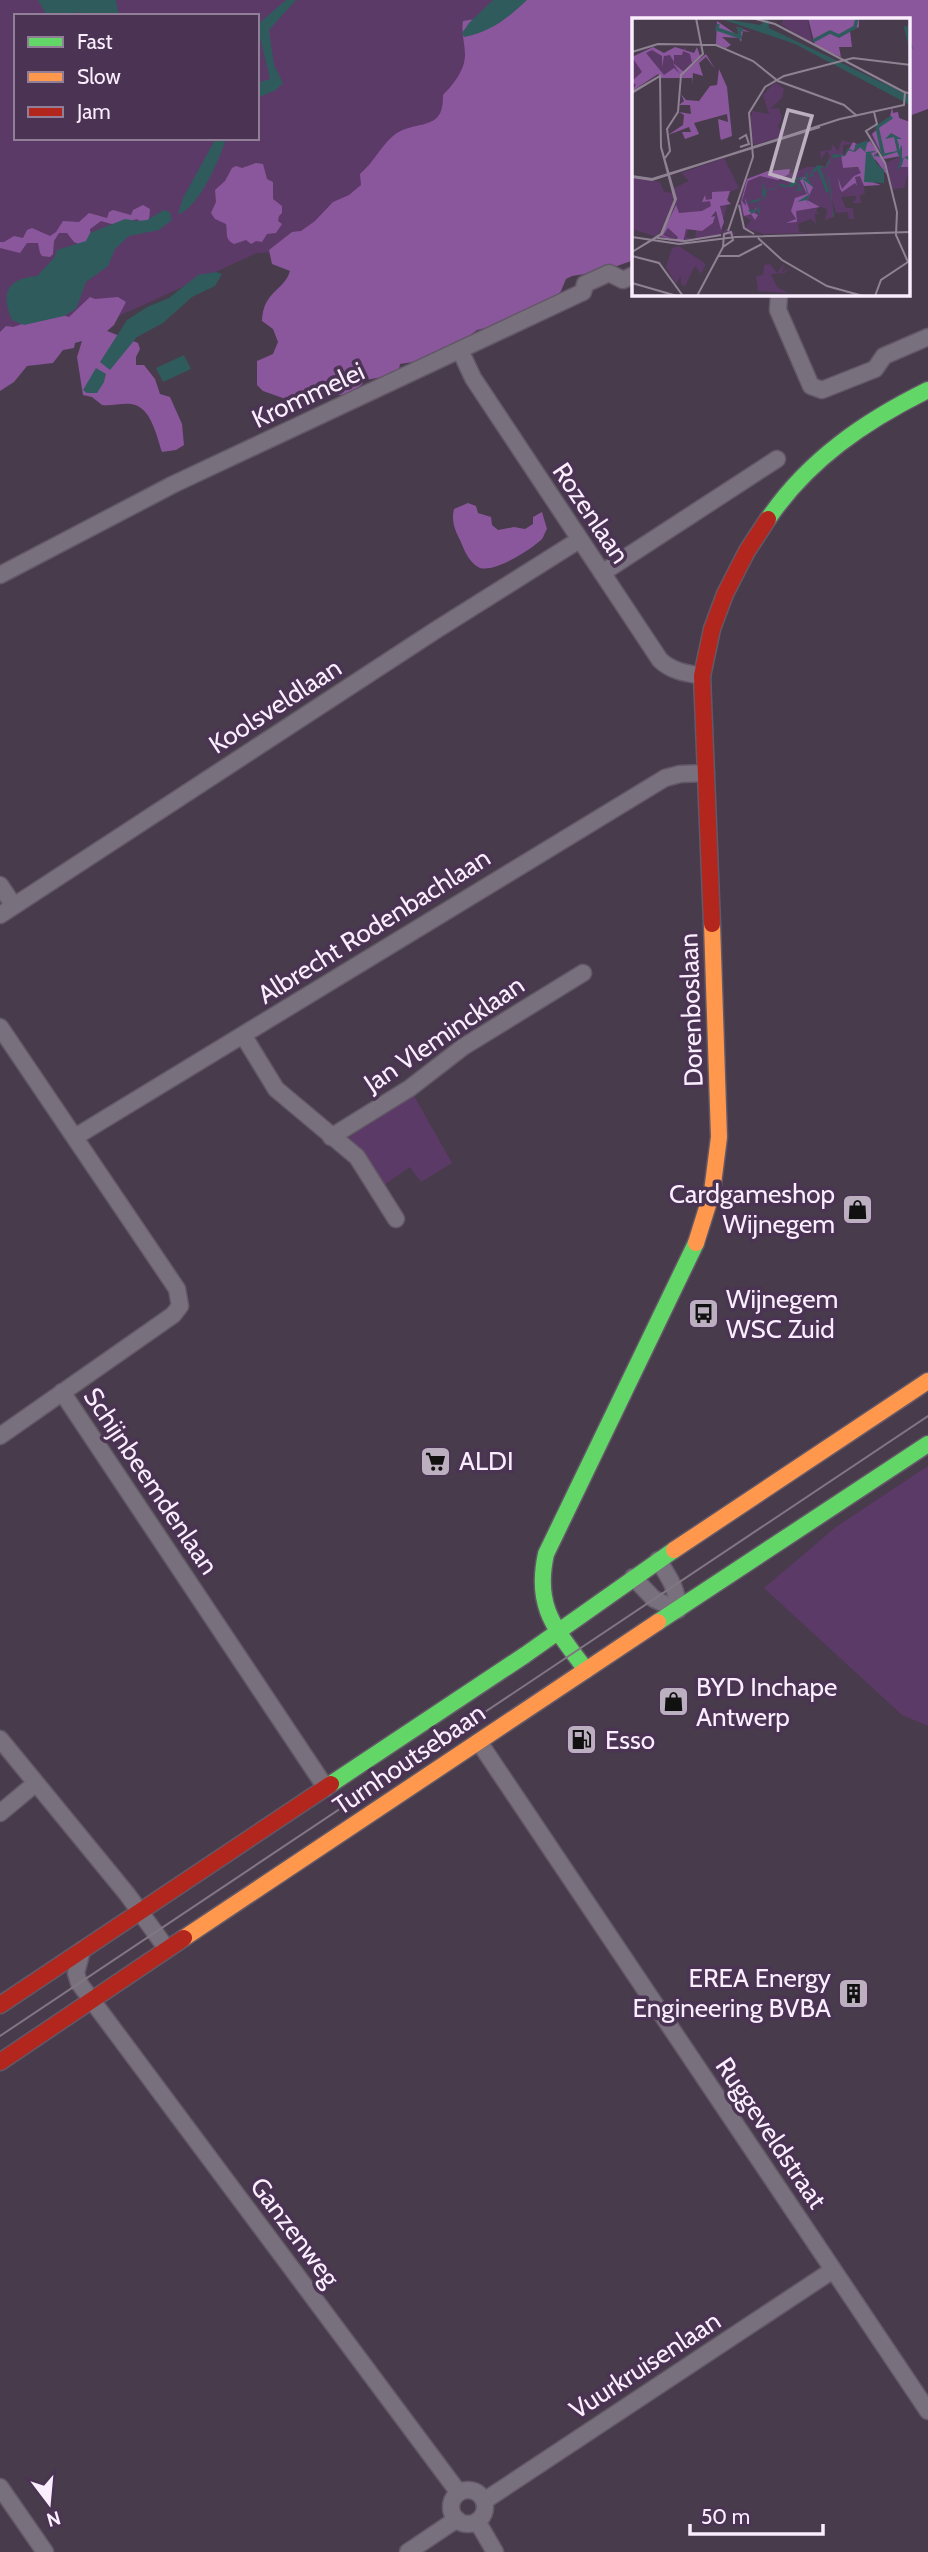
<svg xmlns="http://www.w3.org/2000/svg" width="928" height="2552" font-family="Cabin,sans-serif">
	<rect width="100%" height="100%" fill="#483b4c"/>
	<path fill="#5c3a67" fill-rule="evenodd" d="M0 0H524L445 135 284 252 257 253 53 346 0 373ZM16 16H257V138H16Z
		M414 1096 452 1163 421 1182 410 1167 384 1185 349 1137Z
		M928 1466V1726L902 1715 764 1588 836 1527Z"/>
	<path fill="#8b579c" d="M499 0H928V109L909 116V19H634V260L617 266 608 265 590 273 572 276 566 279 561 291 555 298 502 324 477 330 457 345 444 347 425 360 400 364 398 374 366 380 354 392 341 395 316 394 297 403 263 391 257 385V361L273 354 278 342 273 329 262 321C263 291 284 291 290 271L272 264 269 250 292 232 301 231 315 221 333 202 349 195 361 185 360 174C374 162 381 146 393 136 415 118 444 134 443 95 453 85 465 70 465 55 465 43 461 33 463 21L482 18Z
		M256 163 263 164 267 179 273 182V199L282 206V213L279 216 278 221 282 224 276 233 267 234 262 242 256 241 251 244 246 240 234 244C224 239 228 233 226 224L215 219 211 213 216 202 215 190 225 181 232 168 236 166 242 168Z
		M143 205 150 209 149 220 142 223 137 219 115 225 101 221 90 229 91 239 81 245 74 242 67 233H59L54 241 53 254 50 257 42 256 40 253 38 243H27L20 253 0 248V242H4L14 236 23 238 27 230 32 228 50 236 56 232 63 221 79 222 89 213 107 218 109 212 113 210 131 215 133 210Z
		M90 297 95 299 118 297 126 302 114 325 107 331 138 343 140 349 136 357V365H144L155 379 160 394 170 397 182 424 184 445 176 450 162 452C157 437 151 406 131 404 122 403 112 406 102 405L92 397 83 395 77 357 82 341 75 343 74 348 63 350 53 363 27 366 14 382 0 391V332L6 326 13 327 56 313 69 317Z
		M468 503 476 506 478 513 491 517 492 525 498 530 514 527 525 529 533 524V517L542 512 547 529C546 530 543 538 542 539 532 549 492 575 478 567 468 561 464 549 460 540 455 531 451 520 454 509Z"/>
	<path fill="#2f5b5d" d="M38 0H116L119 16H87L78 12 71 16H47Z
		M286 0H296L269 30 274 65 283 83 276 90 257 98V83L270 79 257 25Z
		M493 0H527C508 18 491 32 464 37L462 33 469 23Z
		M216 138H226C221 157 198 210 178 214L183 198Z
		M164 210 170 212 172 220 159 230 129 236 115 249 108 266 86 282 76 309 64 316 24 325 12 320C0 293 7 279 37 276L54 258 57 250 86 241 90 233 125 219 137 221 147 220Z
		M216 272 222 274 215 286 192 297 163 323 137 337 110 370 100 362 127 320 147 307 169 298 198 275Z
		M184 355 191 369 163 382 156 368Z
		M96 368 106 374 104 382 97 393H87L83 390Z"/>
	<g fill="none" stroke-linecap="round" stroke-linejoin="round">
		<defs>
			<path id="street" d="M779 294 778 310 811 386 822 390 875 369 884 356 928 337
				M460 350 473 378 660 660C673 672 686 673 702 676
				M602 573 777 459
				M0 575 174 484 583 292 585 284 609 273 623 280 634 275
				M0 885 14 906
				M0 915 436 630 579 540
				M0 1027 177 1289 180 1306 173 1315 0 1436
				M243 1035 276 1089 357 1157 396 1219
				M75 1137 665 778 680 774 706 773
				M331 1137 410 1088 463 1047 583 973
				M62 1392 326 1788
				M633 1577 654 1599 678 1610C678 1590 669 1577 658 1560
				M0 1739 127 1894 167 1949
				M479 1742 928 2411
				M0 1813 36 1783
				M82 1950 76 1973 79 1983 459 2493
				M0 2487 45 2552
				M451 2507a17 17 0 1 1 34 0a17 17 0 1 1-34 0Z
				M484 2501 833 2270
				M477 2521 495 2552
				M408 2552 457 2519"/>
			<path id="fast" d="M768 519C808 460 865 421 928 390
				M658 1622 928 1444
				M586 1670C556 1629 534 1608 546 1554L696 1243
				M331 1784 525 1655 674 1550"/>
			<path id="slow" d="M696 1243 712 1192 719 1137 712 924
				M674 1550 928 1381
				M184 1938 658 1622"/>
			<path id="jam" d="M712 924 702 676 712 629 725 594 747 551 768 519
				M0 2005 331 1784
				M0 2062 184 1938"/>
		</defs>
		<use href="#street" stroke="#635867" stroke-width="19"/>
		<use href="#fast" stroke="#635867" stroke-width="19"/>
		<use href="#slow" stroke="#635867" stroke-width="19"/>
		<use href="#jam" stroke="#635867" stroke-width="19"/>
		<use href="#street" stroke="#79707d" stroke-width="16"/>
		<use href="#fast" stroke="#63d668" stroke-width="16"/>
		<use href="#slow" stroke="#ff974d" stroke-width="16"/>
		<use href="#jam" stroke="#b3261e" stroke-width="16"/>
		<path stroke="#817783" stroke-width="2" d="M0 2036 928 1416"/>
	</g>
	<defs>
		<symbol id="shop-square" viewBox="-11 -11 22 22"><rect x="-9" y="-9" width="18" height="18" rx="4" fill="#bcafc0" stroke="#4b3453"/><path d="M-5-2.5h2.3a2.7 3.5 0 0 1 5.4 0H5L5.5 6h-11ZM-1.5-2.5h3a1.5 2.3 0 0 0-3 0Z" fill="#111"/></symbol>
		<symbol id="bus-square" viewBox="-11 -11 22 22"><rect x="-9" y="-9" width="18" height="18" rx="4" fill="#bcafc0" stroke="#4b3453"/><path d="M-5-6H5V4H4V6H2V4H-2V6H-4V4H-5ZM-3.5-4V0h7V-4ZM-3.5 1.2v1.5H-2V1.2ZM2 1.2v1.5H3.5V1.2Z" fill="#111"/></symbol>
		<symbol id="supermarket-square" viewBox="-11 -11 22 22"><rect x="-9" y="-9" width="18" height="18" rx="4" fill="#bcafc0" stroke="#4b3453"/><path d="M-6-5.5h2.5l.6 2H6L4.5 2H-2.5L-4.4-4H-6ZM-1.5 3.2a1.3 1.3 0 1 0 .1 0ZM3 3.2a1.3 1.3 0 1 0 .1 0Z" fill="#111"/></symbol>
		<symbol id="fuel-square" viewBox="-11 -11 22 22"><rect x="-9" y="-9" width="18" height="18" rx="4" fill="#bcafc0" stroke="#4b3453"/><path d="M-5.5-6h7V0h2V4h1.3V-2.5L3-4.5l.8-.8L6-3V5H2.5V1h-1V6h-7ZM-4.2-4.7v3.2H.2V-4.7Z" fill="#111"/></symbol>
		<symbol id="building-square" viewBox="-11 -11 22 22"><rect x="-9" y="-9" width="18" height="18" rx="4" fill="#bcafc0" stroke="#4b3453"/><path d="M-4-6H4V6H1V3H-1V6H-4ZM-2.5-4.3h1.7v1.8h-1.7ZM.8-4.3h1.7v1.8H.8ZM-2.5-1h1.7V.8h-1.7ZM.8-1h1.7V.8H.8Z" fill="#111"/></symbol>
	</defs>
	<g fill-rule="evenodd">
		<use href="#shop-square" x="840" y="1192" width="35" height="35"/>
		<use href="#bus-square" x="686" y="1296" width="35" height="35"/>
		<use href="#supermarket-square" x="418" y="1444" width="35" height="35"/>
		<use href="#shop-square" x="656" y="1684" width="35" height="35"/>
		<use href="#fuel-square" x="564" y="1722" width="35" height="35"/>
		<use href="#building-square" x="836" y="1976" width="35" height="35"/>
	</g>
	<g text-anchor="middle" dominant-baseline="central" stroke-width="7" stroke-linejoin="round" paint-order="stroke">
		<g font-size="26" fill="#faeefe" stroke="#4b3453">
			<text transform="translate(308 395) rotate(-25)">Krommelei</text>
			<text transform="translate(591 513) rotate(56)">Rozenlaan</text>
			<text transform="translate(275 706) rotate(-33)">Koolsveldlaan</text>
			<text transform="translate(374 926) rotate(-32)">Albrecht Rodenbachlaan</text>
			<text transform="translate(691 1010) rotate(-92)">Dorenboslaan</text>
			<text transform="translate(444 1034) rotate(-34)">Jan Vlemincklaan</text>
			<text transform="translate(151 1481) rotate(56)">Schijnbeemdenlaan</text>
			<text transform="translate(409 1759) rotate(-34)">Turnhoutsebaan</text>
			<text transform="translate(771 2133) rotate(56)">Ruggeveldstraat</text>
			<text transform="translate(295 2232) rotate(53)">Ganzenweg</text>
			<text transform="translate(645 2365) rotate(-33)">Vuurkruisenlaan</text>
		</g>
		<g font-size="26" fill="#faeefe" stroke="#4b3453" text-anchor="start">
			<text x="835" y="1194" text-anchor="end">Cardgameshop<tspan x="835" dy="30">Wijnegem</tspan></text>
			<text x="726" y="1299">Wijnegem<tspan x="726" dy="30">WSC Zuid</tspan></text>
			<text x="459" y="1461">ALDI</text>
			<text x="696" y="1687">BYD Inchape<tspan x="696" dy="30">Antwerp</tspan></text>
			<text x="605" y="1740">Esso</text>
			<text x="831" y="1978" text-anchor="end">EREA Energy<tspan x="831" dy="30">Engineering BVBA</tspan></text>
		</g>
	</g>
	<g transform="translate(632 18)">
		<rect width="278" height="278" fill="#483b4c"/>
		<path d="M152 0H175L181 27 149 6ZM21 29 22 33 42 36 54 29V35L67 39 49 57H25L0 73V39ZM143 64 152 71 150 80 138 91 147 90 150 100 146 109 154 117 122 127 117 110 120 93 137 96 131 77ZM260 89 261 95 266 94 267 100 278 104 269 148 278 149 272 170 260 171 254 145 269 138H243L251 135 239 123 241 119H237L258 99ZM210 122 222 126 211 127V150H229L233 176 228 177 229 185H221L225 178 209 179 214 190H221L222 201H217L216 194 204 195 200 182 202 199 193 202 195 191 186 188 184 194 189 195 183 196 184 206 179 201 166 206 167 214 176 215 132 216 113 210 119 202 111 198 107 187 114 161 130 157 144 161 175 149H193L198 138 195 133 189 141 188 133 199 132 200 126 206 133ZM92 140 107 170 98 174 92 200 87 195 89 187 61 198 54 219 63 221 64 212 81 205 83 193 91 214 85 218 90 217 94 210 104 216 49 224 27 220 42 192V170L57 163 49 155ZM0 159 28 164 32 174 41 175 42 185 25 219 0 211ZM47 228 74 246 69 256 63 248 53 268 49 267V258L44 266 34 249 40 230ZM138 246 145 255 152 246 150 255 157 250 153 255 139 256 145 269 156 275 126 273 124 258 131 257 132 247Z" fill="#5c3a67"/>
		<path d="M176 0H227V9L218 13 220 29H207L209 39 183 27ZM85 3 105 17 109 14 104 9 118 14 111 13 109 24 107 20 90 19 99 27 94 30 84 26ZM21 29 32 35 43 29 62 35 65 29 68 38 60 45 58 36 51 33 50 37H42V44L38 37 32 38 30 49V38L20 32 14 35 32 57 42 50 48 56 41 45 52 54 74 36 83 51 74 39 67 45 71 58 61 55 60 67V60H29L26 56 0 73 4 67 0 63 10 54 0 39ZM87 51 95 69 100 118 89 122 88 118 86 101 96 104 95 96 62 105 67 116 53 121 50 114H59L57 109 36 117 51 107 52 97 47 94 59 96 58 87H47L52 83 49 76 54 82 67 83 78 68 85 67ZM260 89 261 95 266 94 267 100 278 104V149H269V138L252 141 240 116 258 99ZM238 123 246 134 242 138H250L255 157 243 141 240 164 249 167 232 168 228 158 223 159 225 168 223 165 210 174 208 171 206 160 210 171 222 158 229 155 226 149 211 150 209 136 213 138 221 124 225 126 221 134ZM158 151 157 156 146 162 128 158 116 163 110 183 114 188 113 180 119 196 125 189 122 195 126 197 123 202 119 196 112 198 109 184 115 161 136 153ZM173 159 181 169 175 182 188 189 164 193 165 204 154 205 164 201 159 193 163 180 175 176 167 160ZM98 173 95 182 99 186 88 188 92 204 89 212 84 193 79 199 83 198 81 205 70 213 54 211 51 224 40 223 27 220 44 223 46 219 36 210 31 217 40 221 29 218 44 187 47 195 70 193 79 188 78 183 70 184 73 177 74 182 80 181V174Z" fill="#8b579c"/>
		<path d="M87 0 128 7 136 0 137 10 278 78V87L163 26ZM259 115 270 121H265L267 127V132L270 127V141L272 139 277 138 278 140V143L272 139 270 147 264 153 269 142 254 145 269 142 265 134 249 139 244 138 242 139V137L243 134 239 135 245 146 252 152V165L232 164 234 135 228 129 223 134H221L220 133H218L217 132 212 138 198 141V145L195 146 196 148 194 150 197 161 200 177V190L202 195V199H201V196L200 190 199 177 194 151 193 149 189 150 187 148 184 154 180 153 185 165 181 157 178 159H175L182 170 172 162 177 177 175 183 178 189 174 182 165 184 176 177 172 165 171 159 170 162 163 161 170 171 168 173 161 172 167 171 165 166 160 169H150L148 166 142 172H135L132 183V178L127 183 128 198 125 192 120 196 116 192 126 191 127 183 120 185 121 191 119 184 108 186 130 180 131 163 133 172 142 171 148 165 156 168 161 160 171 159 174 161 173 151 177 159 180 152 186 147 195 149 194 146 199 140 195 133 203 130 195 133 200 141 201 136 212 137 216 130 223 134V127L236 122 233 134 243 133 242 139 244 137 265 133 262 119 253 121Z" fill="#2f5b5d"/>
		<path fill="none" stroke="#2f5b5d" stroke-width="3.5" d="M86 6 85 11 108 19 107 11 111 12M279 9 274 10 279 31M181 23 198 14 207 18 223 9 225 0M251 136 245 109 260 99M186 149 196 174"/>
		<path fill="none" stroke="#8f8393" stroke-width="2" d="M120 0 143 6 274 75M0 34 26 26 84 27 121 43 146 63 212 87 225 98M0 74 28 58 29 129 44 181 30 216 0 234M0 75 28 58 29 129 43 182 29 216 0 234M242 94 245 106 234 113 253 145 265 194M107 121 114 117 117 126 108 129M33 140 38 133 35 111 46 94 49 57 71 36 64 0M0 158 20 161 188 109M0 159 20 162 208 101 272 87 273 74 279 76M107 187 112 210 122 216M96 213 121 139 117 95 133 69 152 58 221 40 279 47M0 219 47 226 104 219 279 214M25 220 53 223 89 217M126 220 150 242 195 268 231 278M0 238 27 245 51 278M87 238H107L130 226M0 265 45 278M65 278 91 229 101 222 99 214 92 216 91 229M243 278 249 262 276 244 264 217 265 194"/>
		<path fill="#bcafc0" fill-opacity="0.15" stroke="#bcafc0" stroke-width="3.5" d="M156 92 180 98 161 163 138 156Z"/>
		<rect width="278" height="278" fill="none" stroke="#faeefe" stroke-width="3.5"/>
	</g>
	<rect x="14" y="14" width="245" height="126" fill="#4b3453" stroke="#917e97" stroke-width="2"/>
	<rect x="28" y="37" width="35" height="10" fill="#63d668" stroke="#917e97" stroke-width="2"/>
	<text x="77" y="49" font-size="21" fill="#faeefe">Fast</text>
	<rect x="28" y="72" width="35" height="10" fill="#ff974d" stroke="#917e97" stroke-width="2"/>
	<text x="77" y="84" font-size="21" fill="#faeefe">Slow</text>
	<rect x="28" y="107" width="35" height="10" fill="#b3261e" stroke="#917e97" stroke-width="2"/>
	<text x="77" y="119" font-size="21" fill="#faeefe">Jam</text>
	<g transform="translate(49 2503) rotate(164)" stroke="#4b3453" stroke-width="5" paint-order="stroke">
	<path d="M0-5L12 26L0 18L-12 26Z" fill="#faeefe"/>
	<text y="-10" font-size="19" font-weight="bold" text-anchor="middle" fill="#faeefe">N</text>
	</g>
	<path d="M690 2524v10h133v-10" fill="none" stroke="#faeefe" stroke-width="3.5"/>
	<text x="701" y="2524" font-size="21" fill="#faeefe" stroke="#4b3453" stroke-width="5" paint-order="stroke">50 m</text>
</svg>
